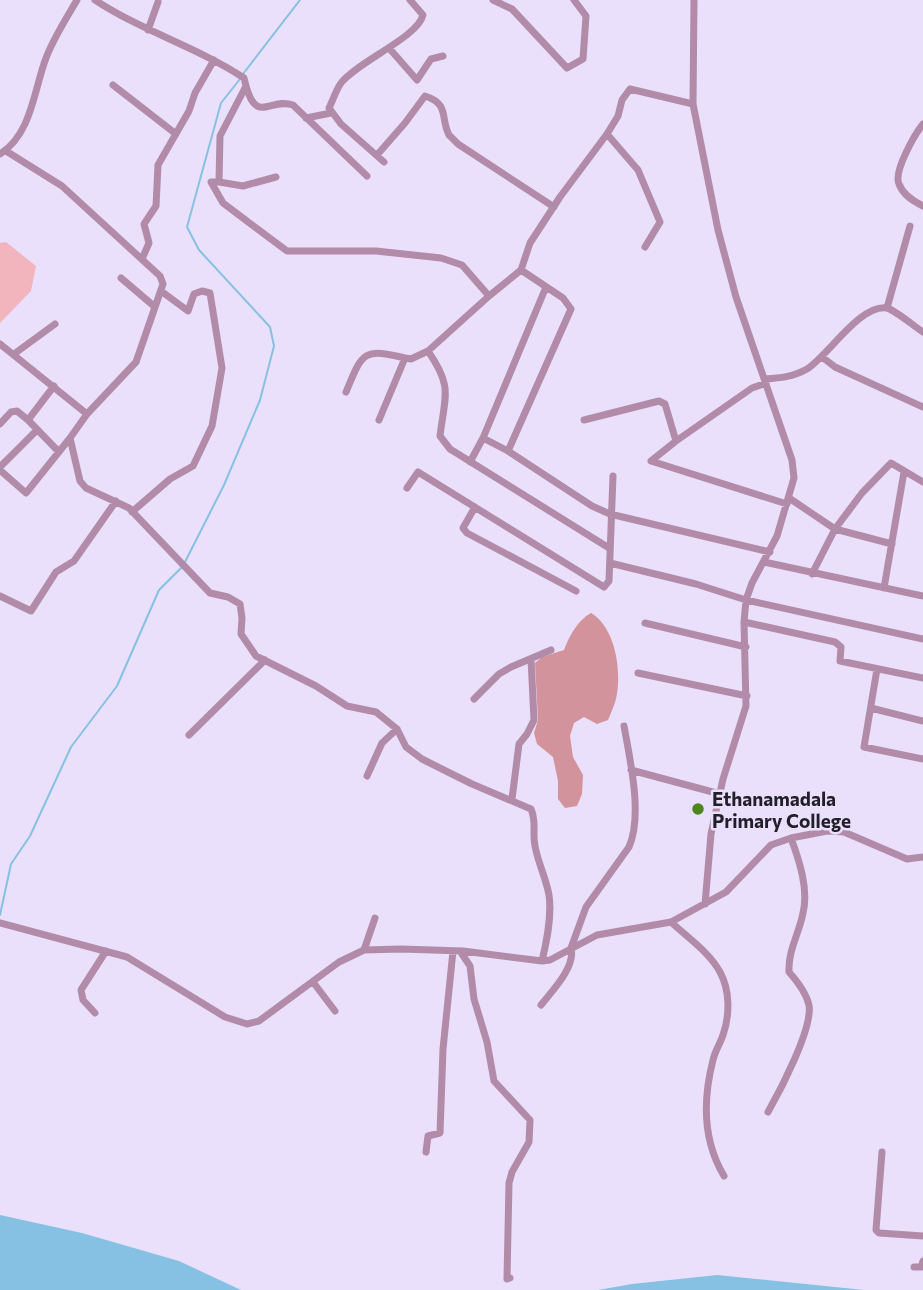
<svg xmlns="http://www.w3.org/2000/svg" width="923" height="1290" font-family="Commissioner,sans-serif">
	<rect width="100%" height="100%" fill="#eae0fc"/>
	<path fill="#f2b5be" d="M6 242 36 266 31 291 0 323V243Z"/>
	<path fill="#d2939d" d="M591 613C616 628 622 672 616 699 614 706 611 713 608 720L597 724 584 717 574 723 570 736 573 757 583 775 582 794 577 806 565 808 558 799V781L553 757 537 744 534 733 538 720 535 663 542 657 564 650C569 636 578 620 591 613Z"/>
	<path fill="#86c1e3" d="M0 1215 82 1233 179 1261 241 1290H0Z
		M717 1275 864 1290H598L632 1284Z"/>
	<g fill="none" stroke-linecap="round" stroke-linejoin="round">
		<path stroke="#86c1e3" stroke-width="2" d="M243 74 300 0
			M185 562 224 485 260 400 274 346 270 327 199 250 187 227 221 103 240 79
			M0 915 11 864 30 836 71 747 117 686 159 590 182 567"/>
		<path stroke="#b28ba9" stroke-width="7" d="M95 0C142 31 197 47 244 78L246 86 220 136 219 182H211L223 203 287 251H376L441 258 462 265 489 296 428 351C453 387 445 395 440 436L450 449 609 548
			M493 0 512 9 567 68 583 59 586 16 574 0
			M694 0 693 104 718 230 736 297 792 460 794 478 777 536 752 583 746 600 744 622 746 706 723 779 711 834 705 904
			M148 30 158 2
			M389 48 417 80 431 59 443 56
			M113 85 176 134
			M246 86C257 125 270 97 293 105L367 176
			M306 118 331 113
			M923 124C915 134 893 172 899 184 903 195 913 201 923 206
			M607 134 638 170 660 222 645 247
			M6 151 62 186 160 276 163 284 136 362 87 414
			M0 154C32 134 34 89 46 58 54 37 66 19 77 0
			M377 155 405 123 425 96C450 104 440 118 449 135 452 138 455 141 458 144L554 207
			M384 162 341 124 329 108C333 100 336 90 341 83 357 62 418 37 423 15L410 0
			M219 182 243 186 276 177
			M142 259 149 243 144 224 156 206 158 165 189 111 195 93 214 60
			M521 270 530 243 560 197 607 134 618 116 622 100 630 89 693 104
			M121 278 155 307
			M489 296 521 270 563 298 571 309 508 451 592 506 610 514 770 552
			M887 308 910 226
			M0 344 87 414 70 438 80 481 86 488 129 508 210 593 228 597 240 604 242 618 241 634 256 656 316 686 347 706 376 712 397 729 406 747 422 759 472 784 531 809C537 823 532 832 535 846 538 863 546 878 549 895 552 916 547 940 542 961
			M14 354 55 324
			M822 357 835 367 923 407
			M405 358 411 359 428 351
			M765 379C780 378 793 377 807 369 829 355 860 304 887 308 895 310 915 327 923 332
			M346 392C362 354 362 347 405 358L379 420
			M28 420 59 452
			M584 420 659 401 665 404 676 441 651 461 787 504
			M0 424 11 412 17 411 28 420 54 386
			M676 441 752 388 766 383
			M508 451 483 438 546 287
			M470 462 483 438
			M0 467 37 430
			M0 470 26 493 70 438
			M407 488 418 472 604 587 609 581 613 476
			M789 498 835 529 812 574
			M475 507 463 528 467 533 576 591
			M132 512 170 479 193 466 212 426 222 368 210 293 202 291 194 294 188 311 161 291
			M892 544 835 529 862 493 891 463 923 482
			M764 562 923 596
			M610 563 696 584 746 600 923 639
			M884 588 904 472
			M0 596 31 611 56 572 74 561 116 501
			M744 622 835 642 841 647 840 661 923 678
			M645 623 746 647
			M877 669 864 747 923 759
			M638 673 747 696
			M474 699 499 674 511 667 551 650
			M871 708 923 721
			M189 735 265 660
			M631 770 720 794
			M367 776 382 743 397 729
			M512 799 519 744 527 734 534 720 531 659
			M671 922C687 937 709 952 720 972 730 990 730 1015 723 1035 720 1044 715 1051 713 1060 703 1099 703 1141 724 1176
			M0 923 127 957 225 1017 247 1024 259 1021 339 962 364 950 401 949 463 951 542 961 550 960 597 935 671 922 726 892 771 845 791 838 827 831 844 832 907 859 923 857
			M364 950 375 918
			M460 951 470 966 474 999 487 1042 494 1081 530 1120 529 1142 512 1172 509 1183 507 1279 510 1278
			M313 982 335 1011
			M541 1005C552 991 576 967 571 948L586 907 629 847C643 815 630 760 624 726
			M95 1013 83 1000 81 990 106 951
			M768 1112C780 1091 813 1028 809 1005 806 992 797 981 789 972 788 950 799 934 803 913 809 889 799 860 791 838
			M426 1152 428 1136 440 1133 443 1049 453 951
			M882 1152 876 1230 879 1233 923 1236
			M914 1267H921L923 1261"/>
	</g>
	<circle fill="#4d851f" stroke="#eae0fc" stroke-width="2.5" cx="698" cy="809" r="7"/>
	<g text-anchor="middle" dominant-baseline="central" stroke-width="5" stroke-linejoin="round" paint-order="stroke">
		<g font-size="19" font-weight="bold" fill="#231f2a" stroke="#eae0fc" text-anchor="start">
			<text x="712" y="798">Ethanamadala<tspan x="712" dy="22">Primary College</tspan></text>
		</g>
	</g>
</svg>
